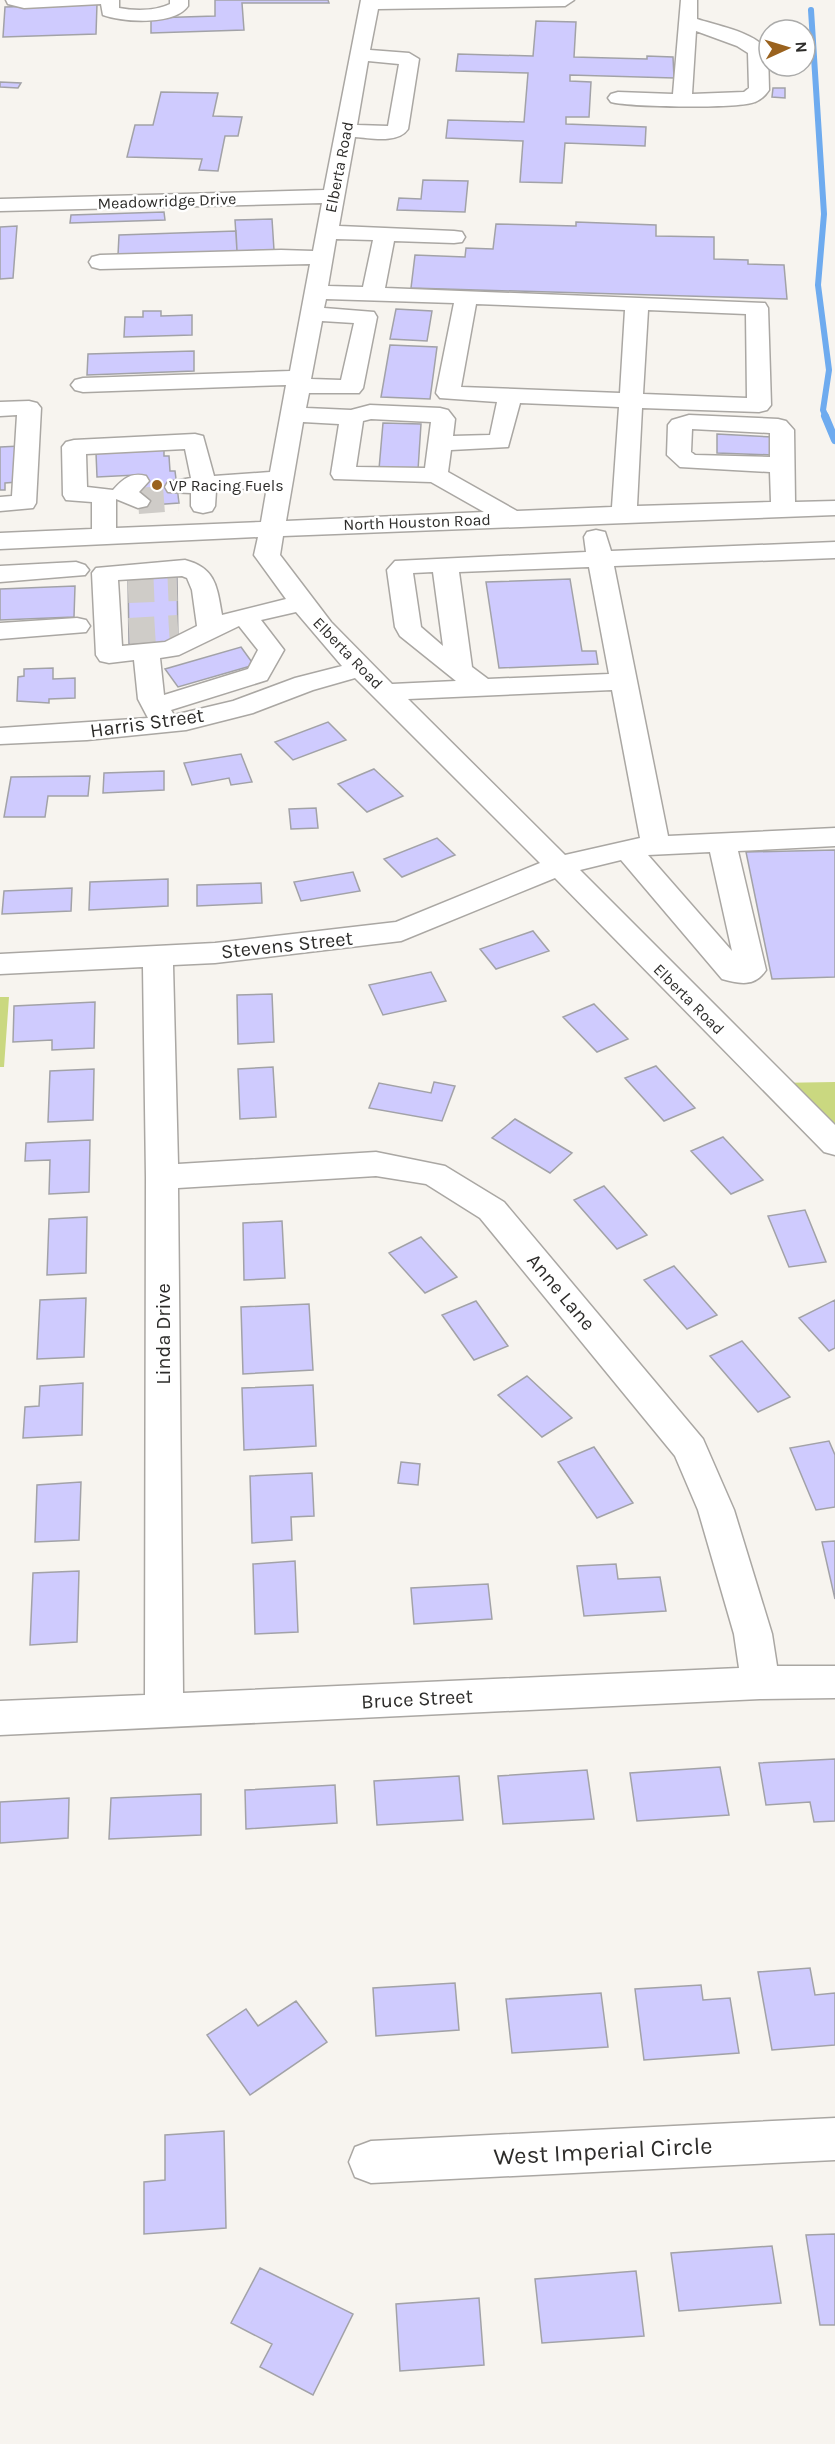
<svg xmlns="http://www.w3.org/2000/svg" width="835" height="2444" font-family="Karla,sans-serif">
	<rect width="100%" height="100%" fill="#f7f4ef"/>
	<path fill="#cad880" d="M0 997H9L4 1067H0Z
		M835 1082V1145L774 1083Z"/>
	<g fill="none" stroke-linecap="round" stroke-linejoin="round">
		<path stroke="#6eabef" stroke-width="6" d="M811 10 824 214 818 285 829 370 823 410 826 417"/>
		<path stroke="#6eabef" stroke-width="8" d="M825 416 835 440"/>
	</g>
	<path fill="#cfcbfe" stroke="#a2a2a7" stroke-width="1.5" d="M215 0H328L329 3H242L244 30 151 33V18L215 16Z
		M97 4 96 34 3 37 5 7Z
		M536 21 576 22 574 57 647 59V56L673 57 674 78 570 75V81L591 82 589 117H566V124L646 127 645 146 565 143 562 183 520 182 523 141 446 138 448 120 524 122 528 73 456 71 458 54 533 56Z
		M0 82 21 83 18 88 0 87Z
		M773 88H785V98L772 97Z
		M161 92 218 93 213 116 242 117 238 136H225L218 171 199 170 202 159 127 157 135 125H153Z
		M423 180 468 181 465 212 397 210 399 198 421 199Z
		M164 212 165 220 70 223 71 215Z
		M272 219 274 250 237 251 235 220Z
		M576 222 656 225V236L714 237V259L748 260V264L784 265 787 299 411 288 415 255 465 257 466 248 493 249 496 224 576 226Z
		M17 226 13 278 0 279V227Z
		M236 231 237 251 118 255 119 235Z
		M396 309 432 311 427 341 390 339Z
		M143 311H161V316L192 315V335L124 337 125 317H143Z
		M390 345 437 347 430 399 381 397Z
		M194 351V371L87 375 88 354Z
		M383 423 421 424 418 470 379 469Z
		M717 434 773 437V455L717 453Z
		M20 446 18 482 5 483V490H0V447Z
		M164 448V456H169L170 471H175L179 503 138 506 136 475 97 477 96 453Z
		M177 576 178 642 129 644 128 578Z
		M570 579 582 651H596L598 664 499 668 486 582Z
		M75 586 74 617 0 620V589Z
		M241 647 254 665 178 687 165 669Z
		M53 668V679L75 678V698L49 699V703L17 701 18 677 24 676V669Z
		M328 722 346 740 293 760 275 742Z
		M241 754 252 782 231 785 229 778 192 785 184 763Z
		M374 769 403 796 367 812 338 784Z
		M164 771V790L103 793 104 773Z
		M90 776 88 796H48L45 817H4L11 777Z
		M316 808 318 828 291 829 289 809Z
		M437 838 455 855 402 877 384 859Z
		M835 850V977L772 979 746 852Z
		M353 872 360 891 301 901 294 882Z
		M168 879V906L89 910 90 882Z
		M261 883 262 903 197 906V885Z
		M72 888 71 911 2 914 4 891Z
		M533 931 549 951 496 969 480 949Z
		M431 972 446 1001 383 1015 369 985Z
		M272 994 274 1042 238 1044 237 995Z
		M95 1002 94 1048 52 1050V1040L13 1042 14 1006Z
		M594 1004 628 1039 597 1052 563 1017Z
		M656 1066 695 1108 664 1121 625 1078Z
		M273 1067 276 1117 240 1119 238 1069Z
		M94 1069 93 1120 48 1122 50 1071Z
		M434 1082 455 1086 442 1121 369 1108 379 1083 431 1093Z
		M515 1119 572 1153 550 1173 492 1138Z
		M723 1137 763 1180 731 1194 691 1151Z
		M90 1140 89 1192 49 1194 50 1160 25 1161 26 1143Z
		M604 1186 647 1235 617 1249 574 1200Z
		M805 1210 826 1262 789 1267 768 1216Z
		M87 1217 86 1273 47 1275 49 1219Z
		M282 1221 285 1278 244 1280 243 1223Z
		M421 1237 457 1277 425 1293 389 1253Z
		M674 1266 717 1315 687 1329 644 1280Z
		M86 1298 84 1357 37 1359 40 1300Z
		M835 1300V1348L829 1351 799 1318Z
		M476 1301 508 1346 474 1360 442 1315Z
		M309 1304 313 1370 243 1374 241 1307Z
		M742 1341 790 1397 758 1412 710 1356Z
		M527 1376 572 1418 542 1437 498 1395Z
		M83 1383 82 1435 23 1438 25 1407 39 1406 40 1386Z
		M313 1385 316 1446 244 1450 242 1388Z
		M829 1441 835 1455V1507L816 1510 790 1448Z
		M594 1447 633 1503 597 1518 558 1462Z
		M401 1462 420 1464 418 1485 398 1483Z
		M312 1473 314 1516 291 1517 292 1540 252 1543 250 1476Z
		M81 1482 79 1540 35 1542 37 1485Z
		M835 1541V1599L822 1542Z
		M295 1561 298 1632 255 1634 253 1564Z
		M616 1564 618 1579 660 1577 666 1611 584 1616 577 1566Z
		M79 1571 77 1642 30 1645 33 1573Z
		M488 1584 492 1619 414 1624 411 1588Z
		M835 1759V1821L814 1822 810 1802 766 1805 759 1763Z
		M720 1767 729 1815 637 1821 630 1773Z
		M587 1770 594 1819 503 1824 498 1776Z
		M459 1776 463 1820 377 1825 374 1781Z
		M335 1785 337 1823 246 1829 245 1790Z
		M201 1794V1835L109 1839 111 1798Z
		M69 1798 68 1838 0 1843V1802Z
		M810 1968 815 1995 835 1993V2045L772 2050 758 1972Z
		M455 1983 459 2030 376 2036 373 1988Z
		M701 1985 703 2000 730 1998 739 2053 644 2060 635 1989Z
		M601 1993 608 2047 512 2053 506 1999Z
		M296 2001 327 2042 250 2095 207 2035 246 2009 258 2026Z
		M224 2131 226 2228 144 2234V2182L165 2180V2135Z
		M835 2234V2325H820L806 2235Z
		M772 2246 781 2303 679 2311 671 2253Z
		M260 2268 353 2314 313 2395 260 2367 272 2344 231 2323Z
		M636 2271 644 2336 542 2343 535 2279Z
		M479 2298 484 2365 400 2371 396 2304Z"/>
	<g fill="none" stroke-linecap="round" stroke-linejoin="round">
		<path stroke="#cfccc8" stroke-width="26" stroke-dasharray="26 14" stroke-linecap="butt" d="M138 501 178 498
			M128 590 177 588
			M129 631 178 628"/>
		<defs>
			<path id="minor" d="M6 0H119V8C135 11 155 11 170 4V0H188V6C174 26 123 22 103 15L101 4 24 8 8 4Z
				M361 0H574L565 6 378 9 370 50 409 53 419 59 408 129C398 144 370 138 355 137L339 226 454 231 462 232 465 237 462 242 454 243 394 241 385 288 765 303 768 308 771 405 767 410 759 412 642 408 637 506 771 502 770 472 680 467 667 455 668 425 672 420 689 415 778 419 786 421 794 430 795 502 835 501V515L283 536 280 555 331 622 392 684 456 681 400 636 395 627 387 570 395 561 586 552 584 537 587 532 596 530 605 532 611 551 835 542V558L614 566 668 836 835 828V846L738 851 766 970C755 987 740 984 722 979L621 860 580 870 835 1125V1155L824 1152 555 878 401 941 215 963 173 965 178 1164 376 1152 445 1166 504 1202 703 1439 734 1510 772 1634 777 1666H835V1698L760 1699 0 1735V1701L145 1695 146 1177 143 967 0 974V954L215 943 396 922 540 863 355 678 313 690 253 713 186 730 87 740 0 744V728L148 718 138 699 134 660 109 663 100 661 96 655 92 573 96 568 185 560C216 568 217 587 222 615L286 599 254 555 258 537 0 549V533L92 529V502L66 500 63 495 62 447 66 442 74 440 195 434 203 436 214 476 270 472 286 385 83 392 75 390 71 385 75 380 83 378 290 371 310 264 100 269 92 267 89 262 92 257 100 255 281 250 313 251 322 203 0 211V199L324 190ZM368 61 399 64 388 126 357 125ZM336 239 373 240 363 287 328 286ZM326 299 454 303 436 393 440 398 497 402 490 435 453 436 455 419 448 410 440 408 370 405 351 410 306 408 309 393H359L363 388 377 317 374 312 324 308ZM476 304 625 310 620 393 461 387ZM648 310 746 314 747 398 643 394ZM322 321 354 323 341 380 311 379ZM520 403 619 407 612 507 517 511 448 472 451 450 508 447ZM371 419 431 422 425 468 356 467 363 421ZM303 422 339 424 331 474 334 479 431 482 484 512 286 521ZM692 429 770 433V457L695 455 691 452ZM185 449 191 478 168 482 165 487 168 492 191 493V506L194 511 203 513 212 511 215 506 216 491 267 487 261 522 116 528V499L138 508 147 506 150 501 139 492 149 481 146 476C131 472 123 479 113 490L87 487 86 454ZM589 567 609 674 488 679 472 667 459 572ZM433 572 443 646 421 627 413 573ZM182 576 187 578 192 590 197 626 165 642 122 646 118 580ZM296 612 342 666 295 678 233 701 174 715 171 710 267 680 284 650 261 620ZM239 626 258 650 248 669 164 695 160 658 179 655ZM612 690 640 838 565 855 408 699ZM710 852 732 951 648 855ZM376 1176 426 1184 480 1218 675 1456 698 1510 734 1634 739 1668 183 1693 178 1188Z
				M681 0H697V19C718 26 755 32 768 51L769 90C766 95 760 100 755 102 741 109 628 107 611 102L608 98 611 94 618 92 673 94ZM696 31 737 46 748 53 749 88 744 92 692 94Z
				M29 401 37 403 41 408 36 503 33 508 0 511V497L12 496 17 415 0 416V402Z
				M76 562 85 565 89 570 85 575 0 582V566Z
				M77 618 86 620 90 626 86 632 0 639V623Z
				M835 2118V2160L371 2183 355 2177 349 2162 355 2147 371 2141Z"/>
		</defs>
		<use href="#minor" stroke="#aaa7a3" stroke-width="3"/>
		<use href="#minor" fill="#fff" fill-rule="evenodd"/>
	</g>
	<circle fill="#9a621e" stroke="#fff" stroke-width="2" cx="157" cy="485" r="6"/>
	<g text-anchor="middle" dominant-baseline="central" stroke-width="5" stroke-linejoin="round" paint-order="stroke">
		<g font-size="16" fill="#2d2c2a" stroke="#fff">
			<text transform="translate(339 167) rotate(-79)">Elberta Road</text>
			<text transform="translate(167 201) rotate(-2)">Meadowridge Drive</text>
			<text transform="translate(417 522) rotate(-2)">North Houston Road</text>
			<text transform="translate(348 653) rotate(46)">Elberta Road</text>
			<text transform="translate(689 999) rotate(45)">Elberta Road</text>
		</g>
		<g font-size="16" fill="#2d2c2a" stroke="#fff" text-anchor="start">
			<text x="169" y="485">VP Racing Fuels</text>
		</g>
		<g font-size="20" fill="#2d2c2a" stroke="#fff">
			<text transform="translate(147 723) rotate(-8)">Harris Street</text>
			<text transform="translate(287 945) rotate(-6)">Stevens Street</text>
			<text transform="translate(561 1292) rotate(50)">Anne Lane</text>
			<text transform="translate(163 1334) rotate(-90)">Linda Drive</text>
			<text transform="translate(417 1699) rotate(-3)">Bruce Street</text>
		</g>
		<g font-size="24" fill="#2d2c2a" stroke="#fff">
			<text transform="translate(603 2151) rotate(-3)">West Imperial Circle</text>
		</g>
	</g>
	<g transform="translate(787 48) rotate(86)"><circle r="28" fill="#ffffff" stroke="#ababaa" stroke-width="1.5"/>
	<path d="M0-4.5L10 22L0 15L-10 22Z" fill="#9a621e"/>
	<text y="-9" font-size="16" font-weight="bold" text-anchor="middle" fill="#2d2c2a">N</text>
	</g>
</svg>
